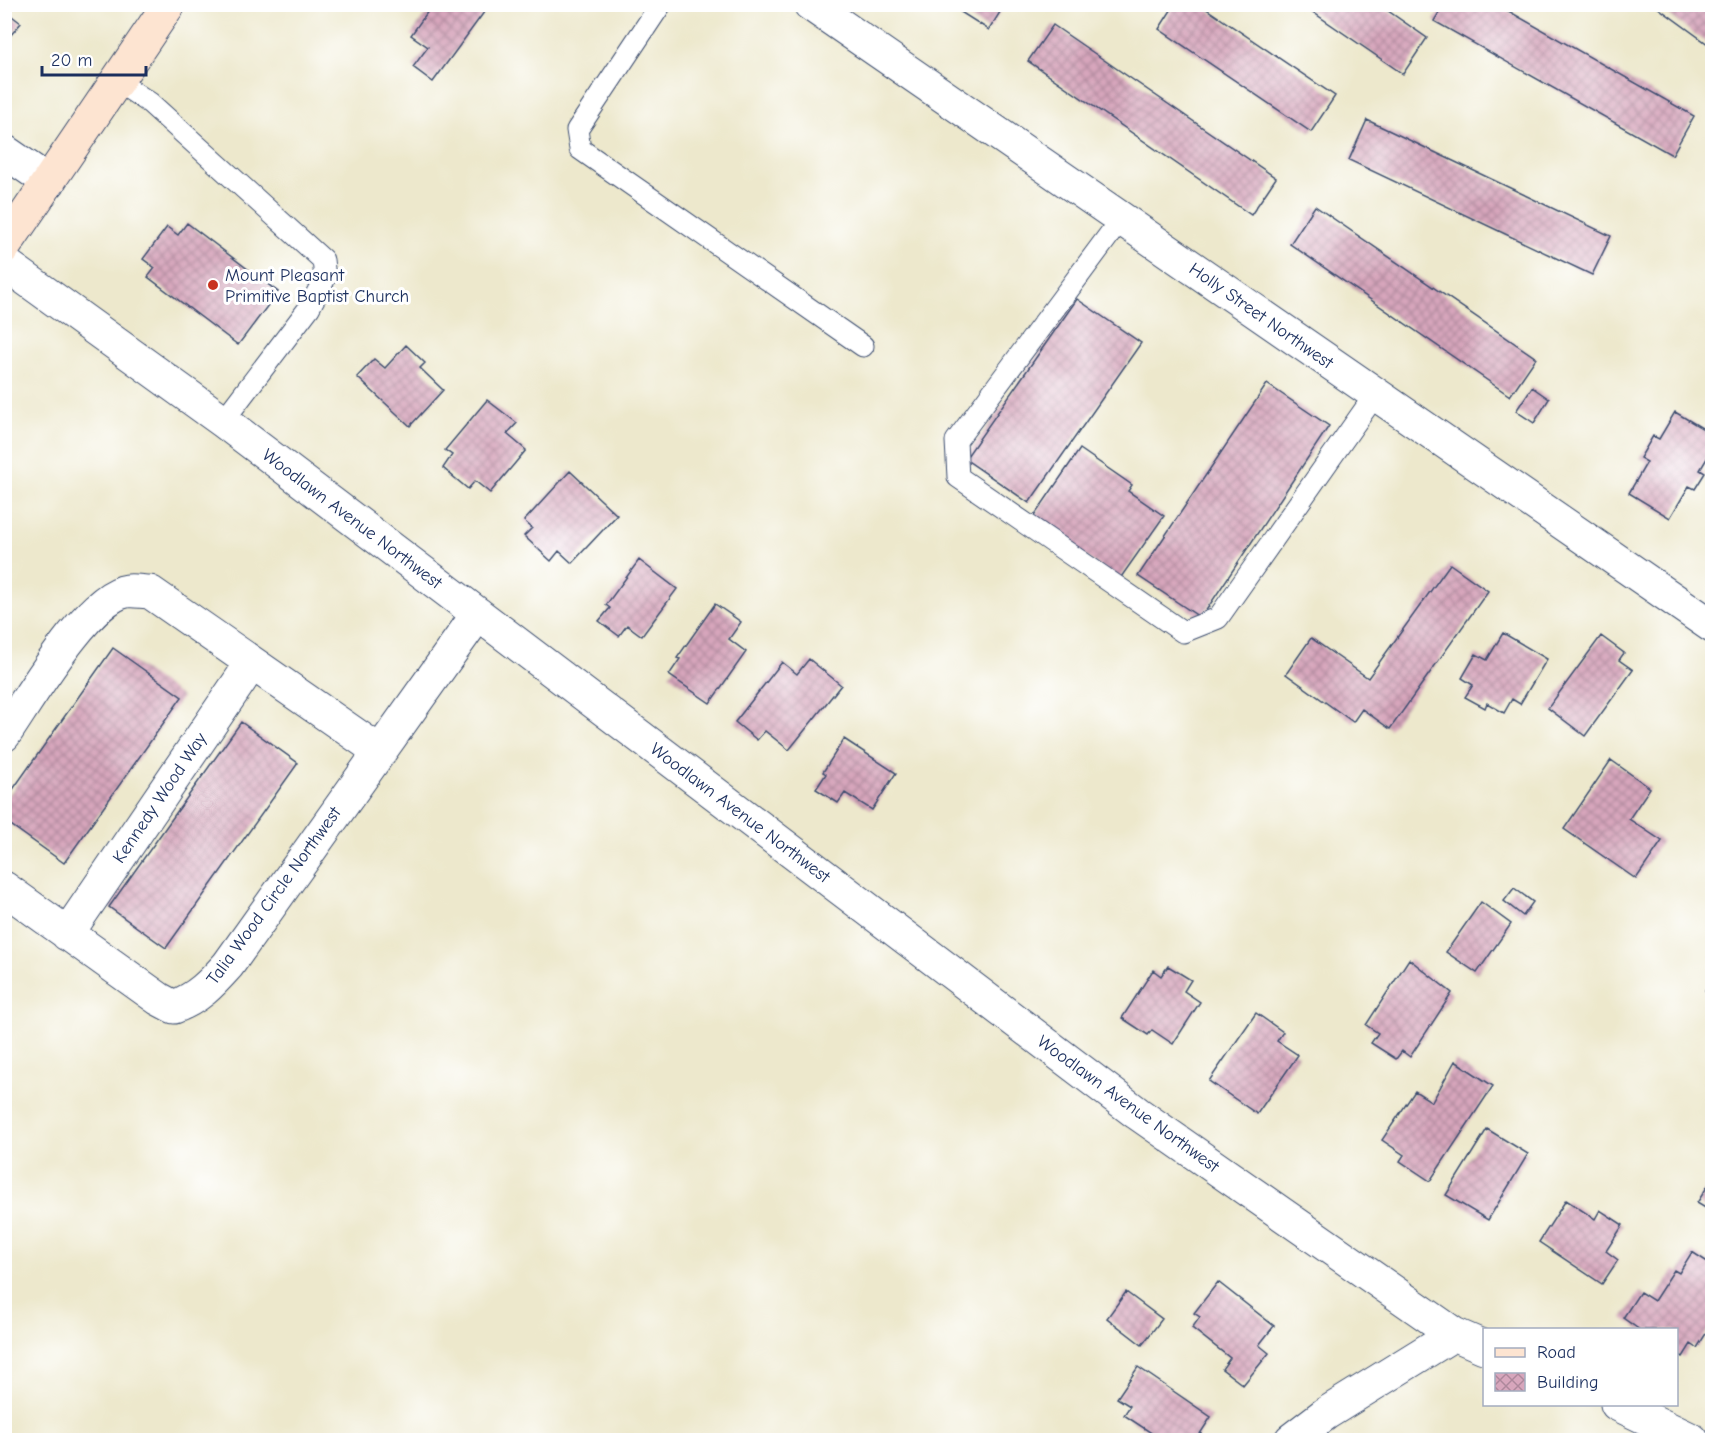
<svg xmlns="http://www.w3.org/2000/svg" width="1717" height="1445" font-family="'Comic Neue',sans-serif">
	<defs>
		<pattern id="building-cross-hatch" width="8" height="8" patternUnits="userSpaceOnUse" patternTransform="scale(1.5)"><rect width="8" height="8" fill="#d7a6bc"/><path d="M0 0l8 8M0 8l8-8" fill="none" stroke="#ae889c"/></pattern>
	</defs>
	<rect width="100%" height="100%" fill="#fff"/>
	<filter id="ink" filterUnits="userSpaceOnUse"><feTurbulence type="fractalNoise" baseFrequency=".0167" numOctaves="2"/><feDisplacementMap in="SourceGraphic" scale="12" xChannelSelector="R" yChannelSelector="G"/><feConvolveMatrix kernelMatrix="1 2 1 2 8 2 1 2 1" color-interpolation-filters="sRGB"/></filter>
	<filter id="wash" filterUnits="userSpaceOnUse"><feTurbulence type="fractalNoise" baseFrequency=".008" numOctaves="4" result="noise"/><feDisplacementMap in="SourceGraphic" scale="24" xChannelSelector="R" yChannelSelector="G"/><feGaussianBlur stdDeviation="1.35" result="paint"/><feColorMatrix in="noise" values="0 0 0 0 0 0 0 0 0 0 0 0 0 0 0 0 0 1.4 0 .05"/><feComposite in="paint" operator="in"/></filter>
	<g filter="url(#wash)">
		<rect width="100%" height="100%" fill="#ede8cc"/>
		<g id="blocks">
			<path fill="url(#building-cross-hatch)" d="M433 4H490L433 82 413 67 428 47 411 35Z
				M948 4H1005L989 30Z
				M1175 4H1199L1335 96 1311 132 1159 29Z
				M1301 4H1378L1427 38 1403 74Z
				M1444 4H1496L1694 116 1672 155 1434 21Z
				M1653 4H1712V47Z
				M4 10 21 23 4 43Z
				M1053 25 1276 178 1251 215 1028 61Z
				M1367 120 1611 236 1592 275 1349 160Z
				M1315 206 1536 358 1510 396 1290 244Z
				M187 223 278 292 238 345 148 277 155 268 143 259 167 227 178 235Z
				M1077 299 1141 343 1029 503 965 459Z
				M406 345 425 363 420 368 443 390 410 426 357 377 374 359 385 368Z
				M1267 384 1329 426 1201 618 1138 576Z
				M1532 387 1549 399 1534 423 1516 411Z
				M487 400 517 423 507 434 526 450 490 493 475 481 468 489 443 468 452 455 445 450Z
				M1675 412 1712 434V450L1700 470 1705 473 1695 489 1689 486 1670 518 1629 493 1647 462 1640 458 1653 436 1659 439Z
				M1080 449 1132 485 1128 491 1164 516 1119 580 1032 519Z
				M570 471 617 515 572 563 559 551 551 561 524 536 532 528 524 521Z
				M639 560 677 589 642 636 627 625 619 636 599 621 610 608 606 605Z
				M1450 564 1488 591 1390 729 1362 709 1353 722 1286 674 1311 638 1368 678Z
				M715 604 741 622 729 639 746 652 710 703 669 675 680 659 677 658Z
				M1503 633 1547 659 1520 704 1512 699 1504 713 1487 703 1485 708 1465 697 1473 685 1462 678 1476 654 1487 660Z
				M1601 636 1624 653 1619 660 1633 670 1585 736 1548 708Z
				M113 648 182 697 64 863 4 820V802Z
				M809 659 841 685 789 750 765 731 757 740 735 722 782 662 797 674Z
				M241 722 298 763 166 948 109 907Z
				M844 739 896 773 872 810 845 793 838 803 816 789 826 774 823 772Z
				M1611 760 1650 788 1629 819 1662 841 1636 879 1564 829Z
				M1514 888 1533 902 1523 916 1504 901Z
				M1481 902 1511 924 1477 973 1446 952Z
				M1409 959 1452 993 1410 1057 1402 1051 1396 1059 1371 1043 1378 1033 1366 1025Z
				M1168 966 1191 980 1184 991 1200 1002 1173 1044 1152 1030 1148 1035 1122 1018 1153 970 1161 976Z
				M1712 980V996L1705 990Z
				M1256 1013 1283 1032 1277 1041 1298 1055 1257 1114 1209 1081Z
				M1455 1061 1493 1086 1430 1181 1400 1161 1404 1155 1382 1140 1415 1091 1432 1102Z
				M1487 1129 1528 1154 1488 1220 1446 1195Z
				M1712 1179V1212L1697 1203Z
				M1566 1200 1595 1219 1600 1210 1623 1225 1606 1251 1618 1260 1602 1284 1539 1242Z
				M1692 1252 1709 1263 1712 1258V1324L1697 1348 1691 1344 1683 1357 1676 1353V1330H1640L1623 1318 1640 1292 1654 1301 1674 1270 1679 1273Z
				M1218 1282 1274 1326 1259 1345 1269 1353 1243 1385 1222 1369 1230 1358 1192 1328 1200 1317 1194 1313Z
				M1126 1292 1162 1319 1142 1345 1107 1318Z
				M1138 1367 1211 1417 1196 1440H1162L1124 1415 1130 1406 1117 1398Z"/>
		</g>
	</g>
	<g filter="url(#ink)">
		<use href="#blocks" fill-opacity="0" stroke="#3a4b6e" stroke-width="1.5"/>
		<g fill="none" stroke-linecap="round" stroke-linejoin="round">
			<defs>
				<path id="lane" d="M661 4 577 130 580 149 863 346
					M117 81 150 103 323 260 325 278 309 308 223 421
					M1121 219 956 441 958 477 1183 632 1218 618 1375 395"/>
				<path id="street" d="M810 4 1712 626
					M4 151 49 182
					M4 263 223 421 1137 1113 1454 1334 1484 1347
					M4 735C27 702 88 596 127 591 134 590 143 592 150 592L379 751
					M4 888 159 999 174 1007C198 998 211 984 228 965L478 614
					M67 934 252 663
					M1617 1404 1692 1440
					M1291 1440 1325 1414 1454 1334"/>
				<path id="secondary" d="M4 247 169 4"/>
			</defs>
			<use href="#lane" stroke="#3a4b6e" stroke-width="23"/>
			<use href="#street" stroke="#3a4b6e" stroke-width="35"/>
			<use href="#secondary" stroke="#3a4b6e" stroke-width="35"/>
			<use href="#lane" stroke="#fff" stroke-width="21"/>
			<use href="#street" stroke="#fff" stroke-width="33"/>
			<use href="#secondary" stroke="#fde4d1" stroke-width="33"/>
		</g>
	</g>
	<circle fill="#c8321e" stroke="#fff" stroke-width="2" cx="213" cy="285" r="6"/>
	<g text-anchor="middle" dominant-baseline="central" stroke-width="6" stroke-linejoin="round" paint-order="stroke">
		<g font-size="18" fill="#1b2f5e" stroke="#fff" text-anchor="start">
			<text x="225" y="275">Mount Pleasant<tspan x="225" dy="21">Primitive Baptist Church</tspan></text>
		</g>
		<g font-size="18" fill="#1b2f5e" stroke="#fff">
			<text transform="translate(1261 316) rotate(35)">Holly Street Northwest</text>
			<text transform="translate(352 519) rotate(37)">Woodlawn Avenue Northwest</text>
			<text transform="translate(160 798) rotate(-56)">Kennedy Wood Way</text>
			<text transform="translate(740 813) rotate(37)">Woodlawn Avenue Northwest</text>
			<text transform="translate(274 896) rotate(-54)">Talia Wood Circle Northwest</text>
			<text transform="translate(1128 1104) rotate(36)">Woodlawn Avenue Northwest</text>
		</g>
	</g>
	<rect width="1717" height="1445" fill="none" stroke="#fff" stroke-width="24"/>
	<rect x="1483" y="1328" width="195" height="78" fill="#ffffff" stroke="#a4acbf" stroke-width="1.5"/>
	<rect x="1495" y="1348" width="30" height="9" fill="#fde4d1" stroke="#a4acbf" stroke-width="1.5"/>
	<text x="1537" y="1358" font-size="18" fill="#1b2f5e">Road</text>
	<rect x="1495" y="1373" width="30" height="18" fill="url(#building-cross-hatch)" stroke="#a4acbf" stroke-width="1.5"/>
	<text x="1537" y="1388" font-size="18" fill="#1b2f5e">Building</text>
	<path d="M42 66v9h104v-9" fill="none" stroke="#1b2f5e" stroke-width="3"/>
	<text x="51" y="66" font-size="18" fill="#1b2f5e" stroke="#ffffff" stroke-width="4.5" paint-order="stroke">20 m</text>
</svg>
